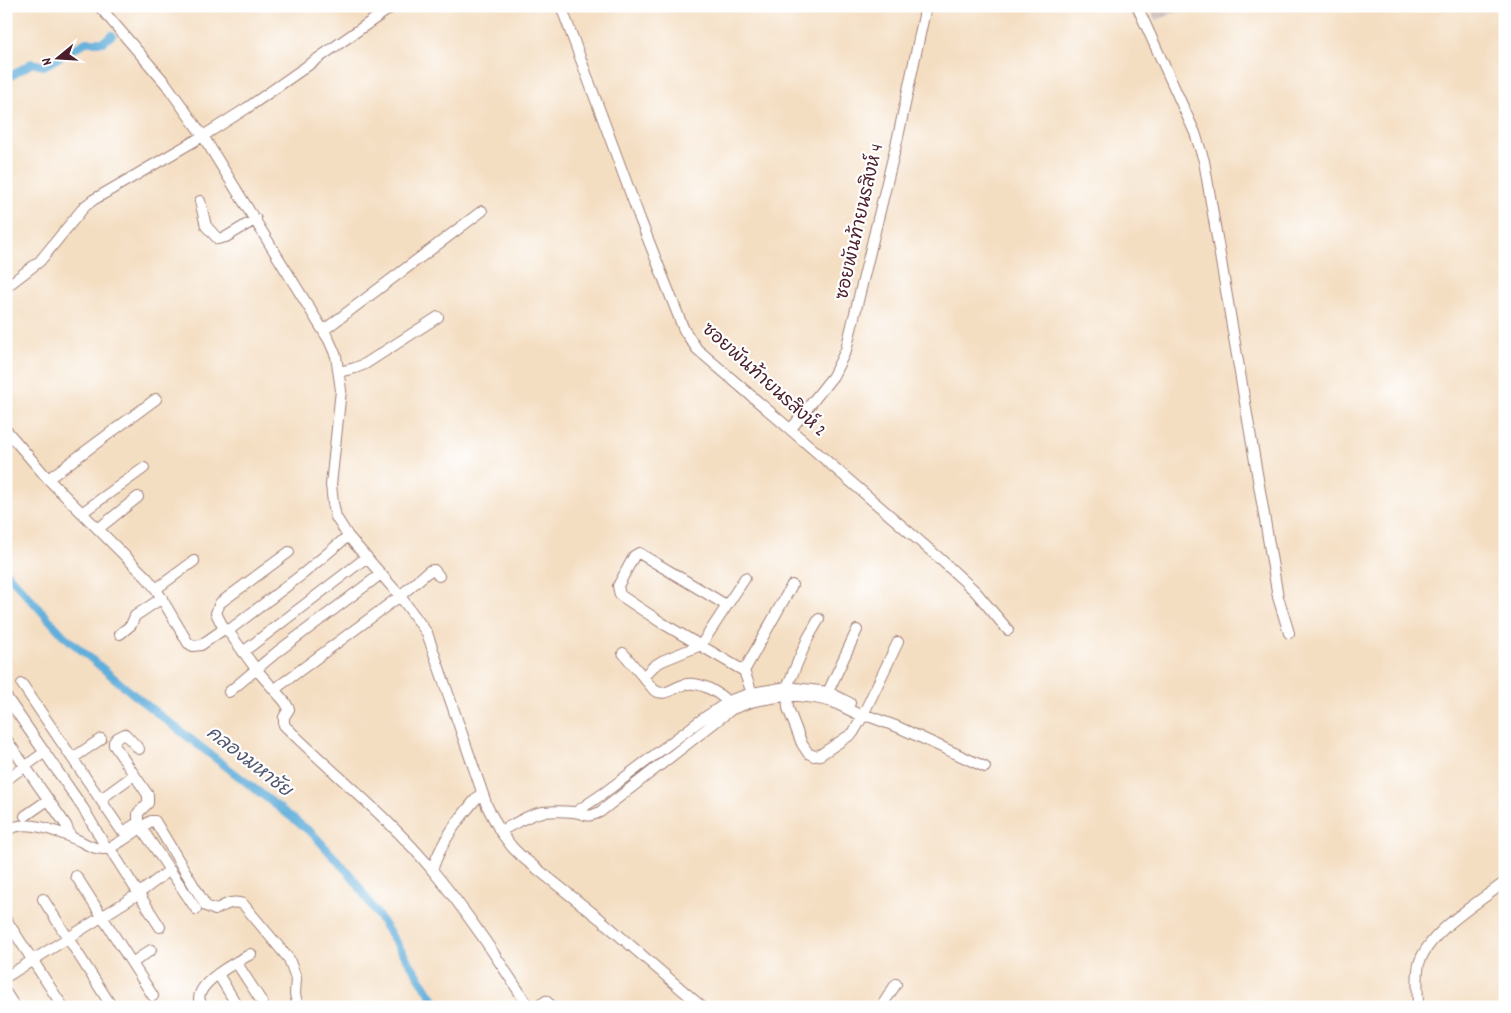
<svg xmlns="http://www.w3.org/2000/svg" width="1511" height="1013" font-family="Dekko,'Playpen Sans Thai',sans-serif">
	<defs>
		<pattern id="industrial-grid" width="8" height="8" patternUnits="userSpaceOnUse" patternTransform="scale(1.25)"><rect width="8" height="8" fill="#d0c0bc"/><path d="M0 4h8M4 0v8" fill="none" stroke="#b4a5a2"/></pattern>
	</defs>
	<rect width="100%" height="100%" fill="#fff"/>
	<filter id="ink" filterUnits="userSpaceOnUse"><feTurbulence type="fractalNoise" baseFrequency=".02" numOctaves="2"/><feDisplacementMap in="SourceGraphic" scale="10" xChannelSelector="R" yChannelSelector="G"/><feConvolveMatrix kernelMatrix="1 2 1 2 8 2 1 2 1" color-interpolation-filters="sRGB"/></filter>
	<filter id="wash" filterUnits="userSpaceOnUse"><feTurbulence type="fractalNoise" baseFrequency=".0096" numOctaves="4" result="noise"/><feDisplacementMap in="SourceGraphic" scale="20" xChannelSelector="R" yChannelSelector="G"/><feGaussianBlur stdDeviation="1.12" result="paint"/><feColorMatrix in="noise" values="0 0 0 0 0 0 0 0 0 0 0 0 0 0 0 0 0 1.4 0 .05"/><feComposite in="paint" operator="in"/></filter>
	<g filter="url(#wash)">
		<rect width="100%" height="100%" fill="#f4dec2"/>
		<path fill="url(#industrial-grid)" d="M1149 6H1189L1156 21Z"/>
		<g fill="none" stroke-linecap="round" stroke-linejoin="round">
			<path stroke="#61aeda" stroke-width="8" d="M6 79 32 63 44 66 86 42H103L112 35
				M6 572 63 635 139 699 313 834 353 878 439 1007"/>
		</g>
	</g>
	<g filter="url(#ink)">
		<g fill="none" stroke-linecap="round" stroke-linejoin="round">
			<defs>
				<path id="minor" d="M99 6 166 84 203 136 329 340 336 356 341 390 331 485 333 503 336 517 348 536 400 596 427 633 487 806 500 831 512 847 521 856 600 919 702 1007
					M561 6 640 219 684 330 697 349 938 557 975 591 1008 630
					M1137 6 1195 133 1204 161 1278 597 1289 633
					M200 201 206 226 218 239 226 237 256 219
					M6 287 40 261 84 207 93 200 203 136 247 108 393 6
					M324 330 482 211
					M339 372 355 368 365 364 438 317
					M791 429 833 376 846 350 898 137 926 6
					M6 430 48 479 147 578 156 589 188 643 193 646 201 645 224 629
					M48 479 156 399
					M83 512 144 468
					M98 529 138 497
					M289 552 220 603 216 613 224 629 228 631 256 669 285 702 289 709 284 717V725C333 774 389 817 433 871 468 913 499 961 529 1007
					M156 589 194 561
					M726 605 639 553 634 556 618 586 620 595 662 623 744 671
					M819 619 808 638 787 687 788 708 802 744 808 753 814 756 820 755 853 733 859 723 898 642
					M228 631 304 573 348 536
					M120 634 131 625 135 616 162 598
					M243 652 367 557
					M623 653 654 690C666 698 674 686 687 684 702 682 723 694 731 707
					M643 677 654 666 662 661 701 645 745 578
					M22 684 121 830 125 831 134 825
					M275 689 400 596 429 571 434 570 439 576
					M229 692 277 652 381 574
					M828 692 857 630
					M752 693 744 671 792 585
					M7 698 83 808 107 849
					M6 739 66 825 71 837
					M139 749 125 734 117 738 114 742V745L148 795V803L138 813V823L196 909
					M73 758 101 739
					M6 780 45 752
					M101 799 134 775
					M576 812 604 793 701 720 731 700 752 693 787 687 828 692 850 703
					M25 816 48 800
					M6 831C26 817 59 832 80 841 87 845 97 850 105 849 115 848 141 827 151 821H155L206 906 215 910C225 905 232 900 243 904L289 959 296 978 295 994 298 1007
					M500 831C514 825 528 814 543 812 552 811 565 811 574 812 588 814 585 819 600 812L732 709 754 701 784 696H799L815 698 833 702 862 716 871 717 898 727 985 767
					M112 852 160 927
					M432 870C443 838 460 817 482 792
					M76 876 153 996
					M43 899 112 1007
					M7 921 63 1007
					M236 962 262 1002
					M132 963 151 950
					M218 974 238 1007
					M6 977 138 894 170 870
					M6 993 15 1007
					M203 1007 199 999C199 981 236 962 251 954
					M537 1007 546 1001 553 1007
					M881 1007 896 984
					M1418 1007C1418 993 1416 977 1419 964 1428 932 1479 902 1505 882"/>
			</defs>
			<use href="#minor" stroke="#9f7e76" stroke-width="12"/>
			<use href="#minor" stroke="#fff" stroke-width="10"/>
		</g>
	</g>
	<g text-anchor="middle" dominant-baseline="central" stroke-width="4.5" stroke-linejoin="round" paint-order="stroke">
		<g font-size="18" fill="#4a1f2b" stroke="#fff">
			<text transform="translate(861 222) rotate(-77)">ซอยพันท้ายนรสิงห์ 4</text>
			<text transform="translate(763 381) rotate(42)">ซอยพันท้ายนรสิงห์ 2</text>
		</g>
		<g font-size="19" font-style="italic" fill="#535871" stroke="#fff">
			<text transform="translate(248 763) rotate(38)">คลองมหาชัย</text>
		</g>
	</g>
	<rect width="1511" height="1013" fill="none" stroke="#fff" stroke-width="25"/>
	<g transform="translate(58 58) rotate(252)" stroke="#ffffff" stroke-width="4" paint-order="stroke">
	<path d="M0-4L9 19L0 12L-9 19Z" fill="#4a1f2b"/>
	<text y="-8" font-size="14" font-weight="bold" text-anchor="middle" fill="#4a1f2b">N</text>
	</g>
</svg>
